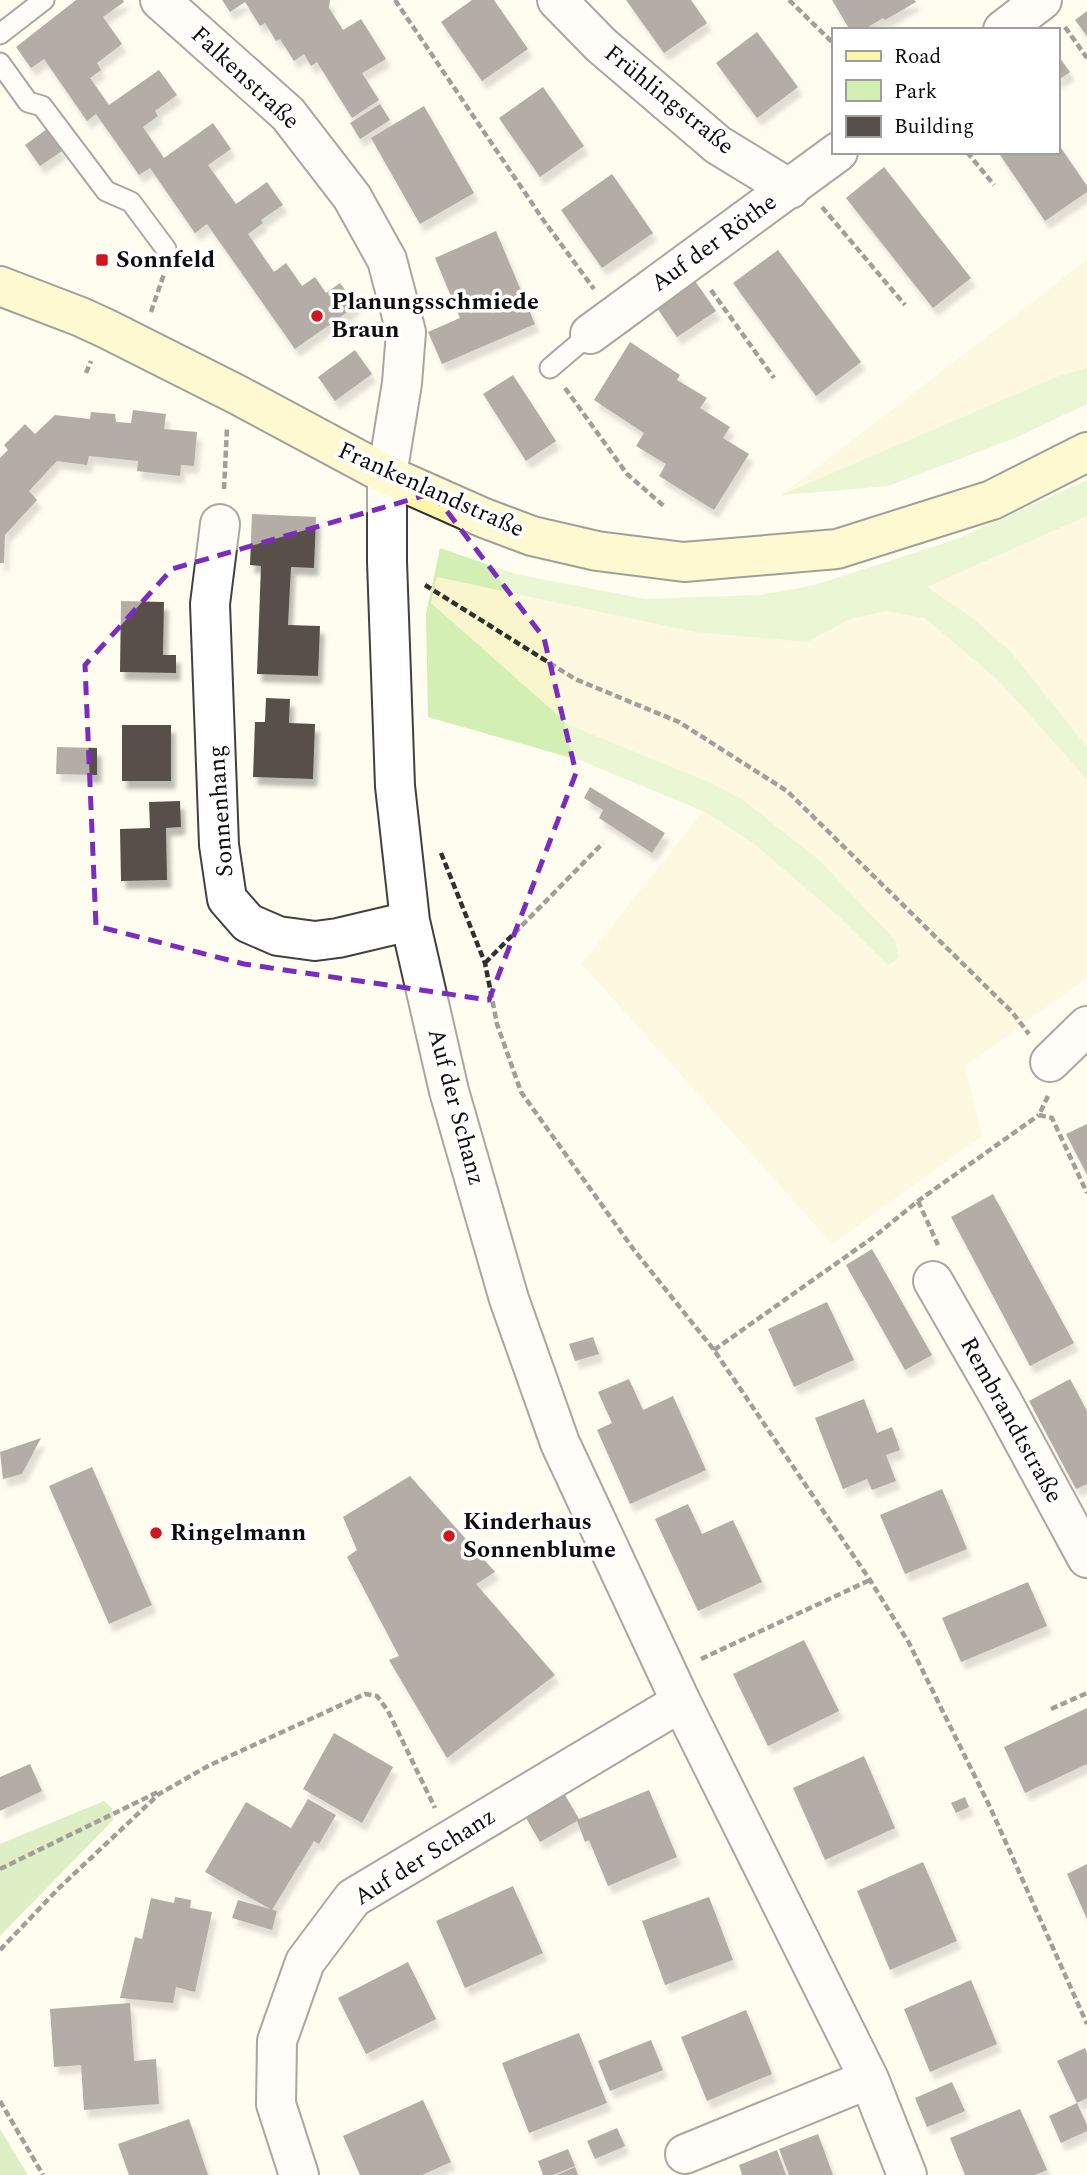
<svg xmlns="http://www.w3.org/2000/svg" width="1087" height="2175" font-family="Spectral,serif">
	<defs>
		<filter id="shadow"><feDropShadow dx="4.5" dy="8" stdDeviation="2" flood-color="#0004"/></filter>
	</defs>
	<rect width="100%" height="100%" fill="#fffcf0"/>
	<path fill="#f9f5cc" d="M1087 260V368L1056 377 781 495Z
		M1087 516V978L965 1066 982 1136 832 1244 582 964 703 811 711 783 569 725 431 603 437 576 695 632 807 642 850 619Z"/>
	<path fill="#d3efb4" d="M1087 368V404L1015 438 888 486 781 495 1056 377Z
		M1087 480V516L927 587 971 617 1011 652 1087 747V779L1000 682 925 618 886 611 850 619 807 642 695 632 437 577 431 603 569 725 711 783 743 800 819 860 895 940 899 958 888 965 844 921 753 843 703 811 582 761 428 717 426 614 440 548 515 574 645 599 761 595 815 585 957 539Z"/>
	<path fill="#b6e192" d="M104 1801 112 1808 113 1820 0 1936V1844Z
		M0 2129 28 2175H0Z"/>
	<path fill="#594f49" filter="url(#shadow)" d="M76 0H123L124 2 103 17 122 44 97 63 101 70 90 78 109 105 159 70 177 95 155 111 158 116 143 127 164 158 213 123 231 149 208 165 236 204 267 182 283 205 261 220 263 223 248 234 274 272 286 263 302 286 315 277 326 293 340 283 356 306 295 349 207 224 195 233 150 168 139 175 96 114 87 121 44 59 31 68 16 47Z
		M222 0H330L329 8 343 30 361 19 386 59 362 73 379 100 352 118 317 62 311 66 304 54 294 61 280 39 276 41 265 23 260 26 245 2 230 12Z
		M472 0H494L528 49 482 81 441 22Z
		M626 0H691L707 23 664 53Z
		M832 0H914L916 2 885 20 883 18 863 30H850Z
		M1087 11V36L1075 20Z
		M757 32 798 87 757 118 716 63Z
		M1057 54 1070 72 1057 81Z
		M543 87 584 146 540 177 499 118Z
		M380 104 390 120 360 139 350 123Z
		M424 106 474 193 420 224 371 138Z
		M47 129 62 151 40 166 25 145Z
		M1057 142 1087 186V192L1045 221 998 152H1057Z
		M884 167 971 278 933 308 846 198Z
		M612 174 653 233 602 268 561 210Z
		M496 231 535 324 442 364 428 332 460 318 435 258Z
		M778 250 861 362 816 396 733 283Z
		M695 281 716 311 677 337 657 308Z
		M630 342 680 375 677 380 707 398 700 408 730 427 723 438 749 454 714 510 659 476 666 464 636 446 644 433 594 400Z
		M355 350 372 374 335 401 318 377Z
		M513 375 556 441 526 461 483 394Z
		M133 410 166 414 164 429 197 432 194 466 181 465 180 476 137 471 138 461 89 456 87 465 57 461 29 491 37 500 5 535 4 563H0V458L8 450 4 445 25 424 35 434 55 415 90 419 91 412 115 414 116 422 131 423Z
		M252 514 316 517 314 568 291 567 288 625 320 626 318 676 257 674 261 566 250 565Z
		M121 601 164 602 163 655H176V673L120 672Z
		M266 698 290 699 289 723 315 724 313 779 253 777 255 722H265Z
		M122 725H171V781H122Z
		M57 747 97 748V775L56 774Z
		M590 787 665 833 652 853 599 818 603 810 584 798Z
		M180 801 181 827 166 828 167 880 121 881 120 829 150 828 149 802Z
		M1087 1124V1175L1066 1134Z
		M993 1194 1074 1343 1030 1366 951 1217Z
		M872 1249 932 1355 905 1370 846 1265Z
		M827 1302 854 1360 794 1387 768 1329Z
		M593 1337 599 1354 575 1361 569 1344Z
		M629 1379 643 1410 673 1396 706 1470 630 1504 597 1430 612 1423 598 1392Z
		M1070 1379 1087 1411V1484L1076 1489 1029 1401Z
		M864 1399 877 1433 892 1427 900 1450 886 1455 896 1481 872 1490 867 1479 843 1489 815 1418Z
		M41 1438 22 1474 3 1479 0 1452Z
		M92 1467 152 1605 109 1624 49 1486Z
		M410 1476 495 1572 476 1584 555 1675 447 1758 389 1660 399 1656 347 1557 357 1550 343 1517Z
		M942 1489 967 1549 905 1574 880 1515Z
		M688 1504 702 1534 733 1520 762 1582 698 1611 655 1519Z
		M1028 1582 1047 1626 961 1662 942 1618Z
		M804 1640 839 1711 768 1746 733 1674Z
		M1087 1708V1764L1025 1793 1004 1747Z
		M334 1733 393 1767 362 1823 303 1789Z
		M864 1756 895 1828 825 1860 793 1788Z
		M30 1764 42 1791 0 1811V1777Z
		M649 1790 677 1857 608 1886 589 1840 585 1842 577 1821 540 1842 526 1818 565 1795 579 1819Z
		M965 1797 969 1807 956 1813 951 1803Z
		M308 1799 336 1815 319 1844 314 1841 272 1910 205 1872 246 1802 291 1828Z
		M923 1862 957 1941 890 1970 857 1891Z
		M1087 1864V1919L1067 1874Z
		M513 1886 543 1953 465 1988 436 1921Z
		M175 1897 191 1900 190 1908 212 1912 195 1992 176 1987 173 2003 120 1998 135 1937 142 1939 151 1898 174 1903Z
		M709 1897 733 1960 665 1985 642 1921Z
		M238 1900 277 1911 272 1930 232 1918Z
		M408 1962 436 2019 366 2054 338 1998Z
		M971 1980 997 2044 930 2072 904 2009Z
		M130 2003 134 2061 156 2059 159 2104 84 2110 81 2065 54 2067 50 2009Z
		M746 2010 772 2074 707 2101 681 2037Z
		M579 2033 607 2103 529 2133 502 2063Z
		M651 2040 663 2070 610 2091 598 2061Z
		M1085 2048 1087 2053V2098L1077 2103 1057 2061Z
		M952 2082 965 2111 927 2127 915 2098Z
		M423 2100 451 2162 422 2175H360L343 2136Z
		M1077 2103 1087 2125V2131L1061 2143 1049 2116Z
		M1020 2109 1047 2170 1035 2175H965L950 2138Z
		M189 2119 208 2175H129L118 2144Z
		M617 2128 625 2146 595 2159 587 2141Z
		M818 2134 833 2175H789L779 2149Z
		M568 2149 575 2166 553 2175H543L538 2161Z
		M777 2150 786 2175H742L739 2165Z
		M575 2167 578 2175H557Z"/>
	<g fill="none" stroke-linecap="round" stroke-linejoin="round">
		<defs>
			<path id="lane" d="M0 34 44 0
				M0 63 28 102 42 106 106 191 131 202 166 249
				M550 368 590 334"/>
			<path id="street" d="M160 0 288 114 352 197 387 260 406 332 402 383 387 475V562L395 786 410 921 449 1091 509 1299 560 1443 681 1702 869 2079 907 2175
				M557 0 601 45 718 145 790 189
				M1003 30 1042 0
				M590 334 838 152
				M220 524 210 604 219 845 227 899 248 923 278 936 315 941 338 938 410 921
				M1050 1062 1087 1026
				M933 1281 1002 1401 1087 1558
				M685 2154 869 2079
				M299 2175 276 2104 277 2041 305 1962 353 1898 681 1702"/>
			<path id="secondary" d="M0 286 81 317 107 329 236 394 387 475 484 518 532 536 597 551 684 562 837 549 992 500 1087 452"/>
		</defs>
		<use href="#lane" stroke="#414141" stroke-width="23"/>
		<use href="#street" stroke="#414141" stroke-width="42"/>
		<use href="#secondary" stroke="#303030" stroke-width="42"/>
		<path stroke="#303030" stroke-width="4.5" stroke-dasharray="7 3.5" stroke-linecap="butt" d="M395 0 544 221 594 289
			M789 0 833 43
			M1065 27 1087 58
			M967 152 994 185
			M822 207 905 305
			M711 290 774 378
			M151 312 164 274
			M86 373 91 361
			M565 388 627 474 665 507
			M224 489 227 428
			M425 585 575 679 679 722 787 791 1012 1012 1029 1034
			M441 853 485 963 497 1024 521 1092 634 1250 714 1350 870 1580 909 1643 990 1807 1087 2024
			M485 963 603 843
			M1048 1096 1039 1115 1052 1118 1087 1193
			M918 1201 938 1245
			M714 1350 875 1236 918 1201 1039 1115
			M701 1659 870 1580
			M1051 1709 1087 1693
			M0 1869 160 1791
			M0 1950 59 1888 159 1794 208 1766 365 1694 377 1696 388 1711 435 1808
			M0 2101 43 2175"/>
		<use href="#lane" stroke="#fff" stroke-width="19"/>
		<use href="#street" stroke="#fff" stroke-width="38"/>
		<use href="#secondary" stroke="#fff6ab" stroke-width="38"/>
	</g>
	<path d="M0 0H1087V2175H0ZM433 493 544 638 576 773 489 1000 244 964 96 926 85 665 172 569Z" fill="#fffcf0" fill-opacity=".55" fill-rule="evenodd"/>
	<path fill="none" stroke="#7b2cbf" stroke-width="5" stroke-dasharray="14 9" stroke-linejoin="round" d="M433 493 544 638 576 773 489 1000 244 964 96 926 85 665 172 569Z"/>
	<g fill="#cf161f" stroke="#fff" stroke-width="2.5">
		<rect x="95" y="253" width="14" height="14" rx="3.5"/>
		<circle cx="317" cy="316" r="7"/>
		<circle cx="156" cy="1533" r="7"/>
		<circle cx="449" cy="1536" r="7"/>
	</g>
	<g text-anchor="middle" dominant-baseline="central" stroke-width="7" stroke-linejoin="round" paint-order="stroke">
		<g font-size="24" fill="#0e0e0e" stroke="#fff">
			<text transform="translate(245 78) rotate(43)">Falkenstraße</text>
			<text transform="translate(669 100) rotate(39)">Frühlingstraße</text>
			<text transform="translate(714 243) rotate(-36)">Auf der Röthe</text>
			<text transform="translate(431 490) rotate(24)">Frankenlandstraße</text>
			<text transform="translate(221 811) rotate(-94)">Sonnenhang</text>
			<text transform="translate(456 1107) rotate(75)">Auf der Schanz</text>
			<text transform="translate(1011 1420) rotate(61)">Rembrandtstraße</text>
			<text transform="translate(425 1857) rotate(-32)">Auf der Schanz</text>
		</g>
		<g font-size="24" font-weight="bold" fill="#0e0e0e" stroke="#fff" text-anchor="start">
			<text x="116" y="260">Sonnfeld</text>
			<text x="331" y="302">Planungsschmiede<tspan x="331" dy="28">Braun</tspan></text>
			<text x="463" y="1522">Kinderhaus<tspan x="463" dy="28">Sonnenblume</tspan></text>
			<text x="170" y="1533">Ringelmann</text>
		</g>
	</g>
	<rect x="832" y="28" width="228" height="126" fill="#ffffff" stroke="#9f9f9f" stroke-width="2"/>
	<rect x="846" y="51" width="35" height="10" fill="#fff6ab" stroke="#9f9f9f" stroke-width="2"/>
	<text x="894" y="63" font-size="21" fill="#0e0e0e">Road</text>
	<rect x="846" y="80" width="35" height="21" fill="#d3efb4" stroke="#9f9f9f" stroke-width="2"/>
	<text x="894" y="98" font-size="21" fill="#0e0e0e">Park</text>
	<rect x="846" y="116" width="35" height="21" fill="#594f49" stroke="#9f9f9f" stroke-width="2"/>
	<text x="894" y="133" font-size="21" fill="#0e0e0e">Building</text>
</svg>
